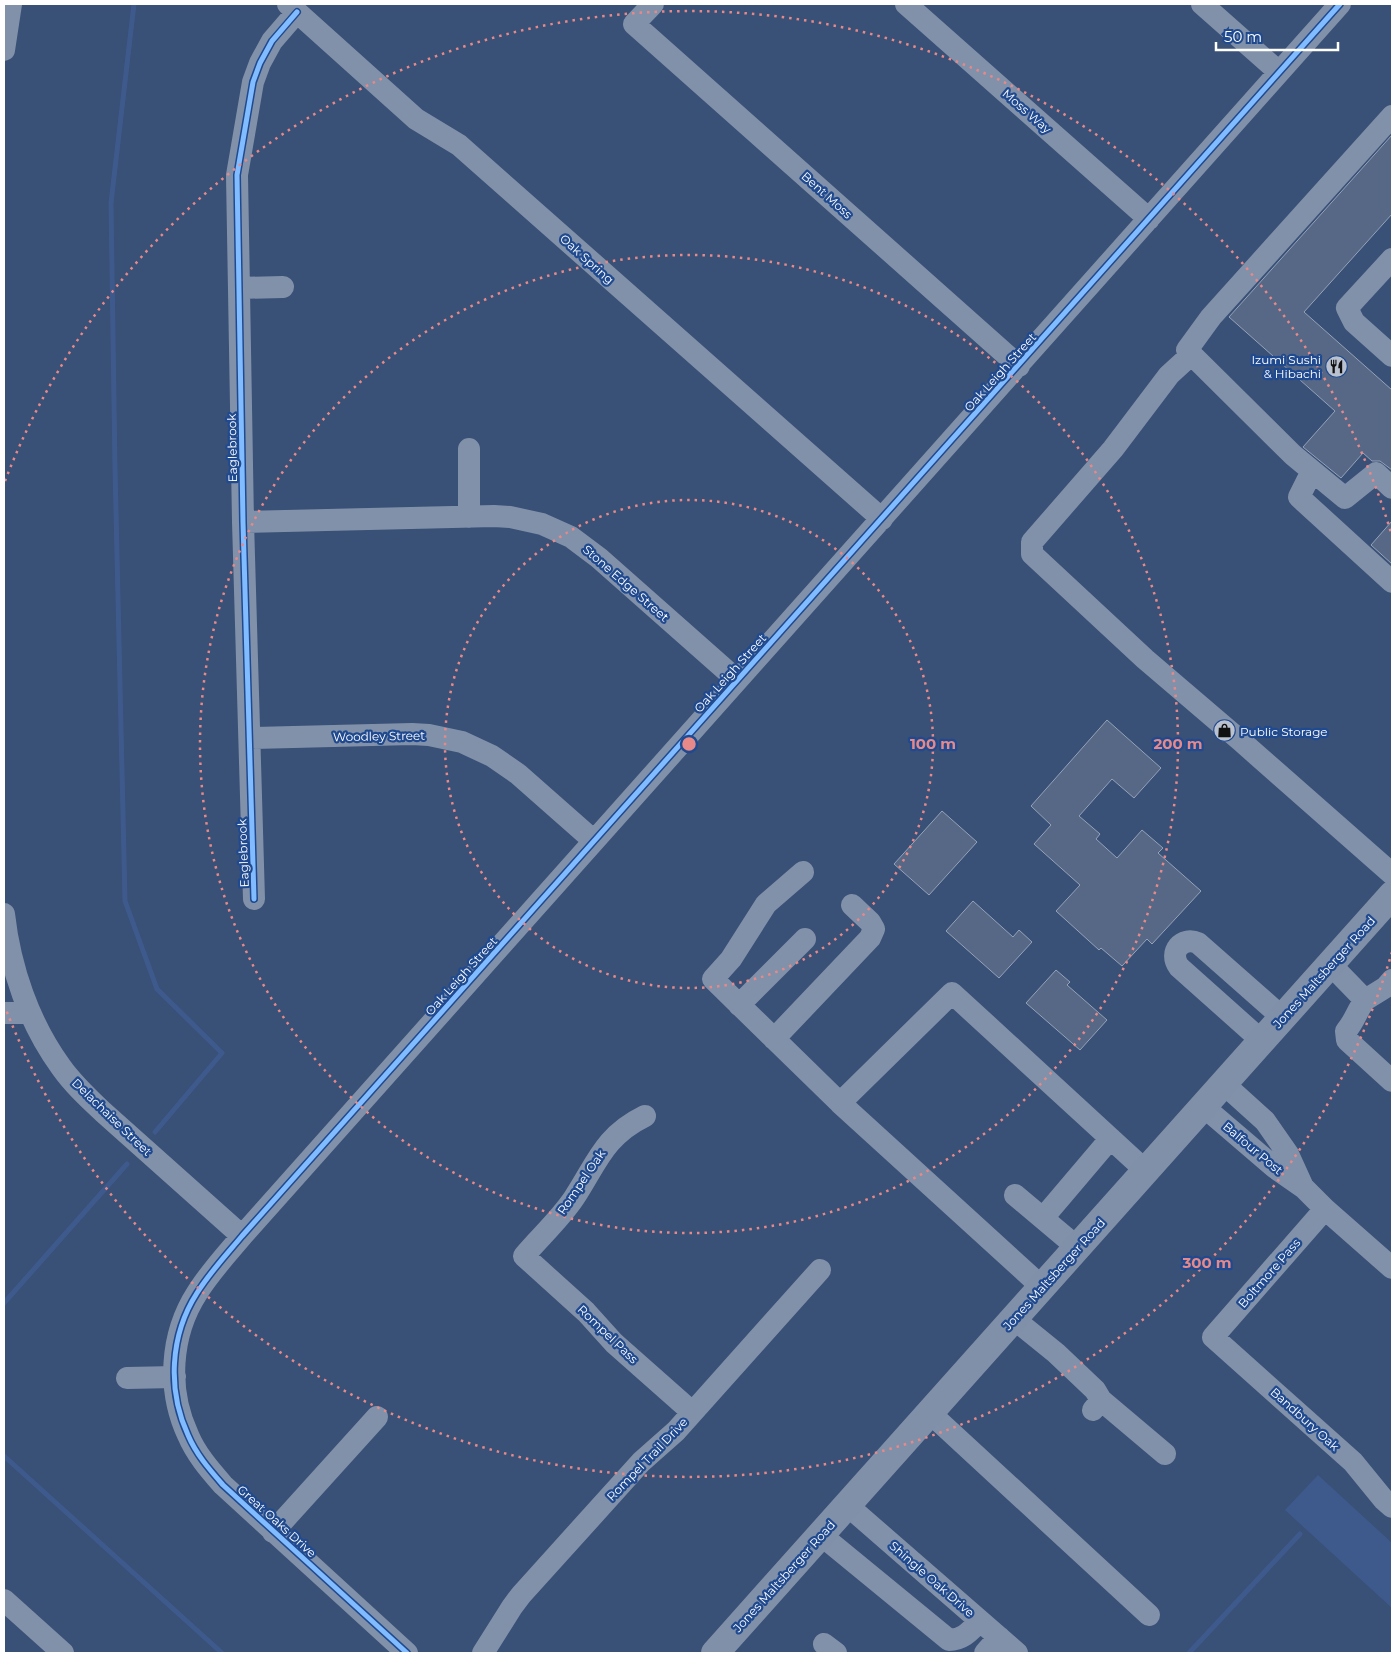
<svg xmlns="http://www.w3.org/2000/svg" width="1396" height="1657" font-family="Montserrat,sans-serif">
	<rect width="100%" height="100%" fill="#395077"/>
	<path fill="#3e5a8d" d="M1318 1475 1392 1543V1608L1285 1510Z"/>
	<g fill="none" stroke-linecap="round" stroke-linejoin="round">
		<path stroke="#3e5a8d" stroke-width="5" d="M134 4 111 203 115 468 125 901 157 989 222 1053 155 1132
			M4 1303 127 1164
			M4 1456 222 1653
			M1189 1653 1300 1534"/>
	</g>
	<path fill="#566886" stroke="#95a2b8" d="M1392 135V214L1304 312 1392 390V470L1380 461H1372L1363 453 1341 478 1303 447 1335 411 1229 317Z
		M1392 521V564L1371 545Z
		M1107 720 1161 768 1134 798 1112 779 1079 816 1100 834 1096 839 1117 858 1142 830 1163 848 1158 853 1201 891 1152 944 1147 939 1122 966 1101 948 1099 950 1056 911 1080 885 1034 844 1051 825 1031 806Z
		M942 811 977 842 929 895 894 864Z
		M973 901 1013 937 1019 930 1032 942 999 978 946 931Z
		M1056 970 1070 982 1067 985 1107 1020 1080 1050 1026 1003Z"/>
	<g fill="none" stroke-linecap="round" stroke-linejoin="round">
		<path stroke="#8191aa" stroke-width="22" d="M288 4 416 119 459 145 882 519
			M653 4 634 24 1019 366
			M906 4 1149 219
			M1202 4 1279 72
			M4 50 11 4
			M1392 116 1211 317 1187 350 1293 455 1345 498 1376 473 1392 488
			M1392 259 1347 308 1354 322 1392 356
			M239 288 283 287
			M1192 354 1169 375 1113 449 1032 542V554L1145 659 1241 741 1392 874
			M469 449V517
			M1312 471 1299 497 1392 582
			M243 522 494 516 510 517 542 524 571 537 599 558 737 680
			M250 738 412 734 429 735 462 742 492 756 518 774 594 841
			M803 872 766 904 731 959 713 979 840 1103
			M254 899 243 522 237 175 253 82 260 63 272 41 297 12
			M4 914C10 968 29 1023 61 1067 73 1084 88 1098 103 1112L242 1236
			M1331 965 1365 1000 1386 987 1392 980
			M1365 1000C1357 1010 1355 1021 1346 1031L1347 1040 1392 1081
			M739 1005 805 939
			M4 1013H30
			M774 1039 870 938 874 929 870 922 852 905
			M1262 1041 1179 967C1168 952 1182 936 1198 943L1283 1018
			M1224 1084 1265 1121 1288 1154 1303 1187
			M1204 1107 1274 1167 1304 1188 1325 1209 1392 1268
			M645 1116C604 1136 597 1163 574 1198 560 1219 540 1237 524 1256L586 1312 614 1343 692 1412
			M1015 1195 1078 1248
			M1325 1209 1213 1337 1353 1462 1384 1500 1392 1507
			M1043 1218 1110 1139
			M1042 1287 840 1103 952 993 1146 1171
			M1014 1319 1056 1353 1095 1390 1101 1400 1093 1410
			M127 1378 175 1377
			M1101 1400 1165 1454
			M930 1413 1149 1615
			M847 1505 1017 1653
			M273 1532 377 1417
			M821 1535 949 1640C963 1640 970 1631 980 1621
			M4 1600 63 1653
			M824 1644 836 1653
			M407 1653 223 1485C209 1469 196 1454 188 1435 167 1390 170 1335 197 1293 210 1272 227 1254 242 1236L1340 4
			M483 1653 512 1607 521 1595 641 1462 676 1431 820 1270
			M985 1653 999 1637"/>
		<path stroke="#8090a9" stroke-width="28" d="M715 1653 1392 895"/>
		<defs>
			<path id="cycleway" d="M254 899 243 522 237 175 253 82 260 63 272 41 297 12
				M407 1653 223 1485C209 1469 196 1454 188 1435 167 1390 170 1335 197 1293 210 1272 227 1254 242 1236L1340 4"/>
		</defs>
		<use href="#cycleway" stroke="#204a90" stroke-width="8"/>
		<use href="#cycleway" stroke="#80bcff" stroke-width="5"/>
	</g>
	<g fill="none" stroke="#e88989" stroke-width="2.5" stroke-dasharray="2.5 5">
		<circle cx="689" cy="744" r="244"/>
		<circle cx="689" cy="744" r="489"/>
		<path d="M1392 952A733 733 0 0 1 5 1007M5 481A733 733 0 0 1 1392 536"/>
	</g>
	<defs>
		<symbol id="restaurant-disc" viewBox="-11 -11 22 22"><circle r="9.5" fill="#bac2cf" stroke="#204a90"/><path d="M-5-6h1v4h1v-4h1v4h1v-4h1v5L-1.5 .5V6h-2V.5L-5-1ZM5-6V6H3V1.5H1.5Q1.5-4 5-6Z" fill="#111"/></symbol>
		<symbol id="shop-disc" viewBox="-11 -11 22 22"><circle r="9.5" fill="#bac2cf" stroke="#204a90"/><path d="M-5-2.5h2.3a2.7 3.5 0 0 1 5.4 0H5L5.5 6h-11ZM-1.5-2.5h3a1.5 2.3 0 0 0-3 0Z" fill="#111"/></symbol>
	</defs>
	<g fill-rule="evenodd">
		<use href="#restaurant-disc" x="1324" y="354" width="25" height="25"/>
		<use href="#shop-disc" x="1212" y="718" width="25" height="25"/>
	</g>
	<g text-anchor="middle" dominant-baseline="central" stroke-width="4.5" stroke-linejoin="round" paint-order="stroke">
		<g font-size="12" fill="#fff" stroke="#204a90">
			<text transform="translate(1027 111) rotate(41)">Moss Way</text>
			<text transform="translate(827 195) rotate(42)">Bent Moss</text>
			<text transform="translate(587 259) rotate(42)">Oak Spring</text>
			<text transform="translate(1000 372) rotate(-48)">Oak Leigh Street</text>
			<text transform="translate(232 448) rotate(-91)">Eaglebrook</text>
			<text transform="translate(626 583) rotate(41)">Stone Edge Street</text>
			<text transform="translate(730 673) rotate(-48)">Oak Leigh Street</text>
			<text transform="translate(379 736) rotate(-1)">Woodley Street</text>
			<text transform="translate(243 853) rotate(-92)">Eaglebrook</text>
			<text transform="translate(1324 972) rotate(-48)">Jones Maltsberger Road</text>
			<text transform="translate(461 976) rotate(-48)">Oak Leigh Street</text>
			<text transform="translate(112 1117) rotate(44)">Delachaise Street</text>
			<text transform="translate(1253 1148) rotate(40)">Balfour Post</text>
			<text transform="translate(581 1182) rotate(-56)">Rompel Oak</text>
			<text transform="translate(1269 1273) rotate(-49)">Boltmore Pass</text>
			<text transform="translate(1054 1274) rotate(-48)">Jones Maltsberger Road</text>
			<text transform="translate(608 1334) rotate(44)">Rompel Pass</text>
			<text transform="translate(1305 1419) rotate(42)">Bandbury Oak</text>
			<text transform="translate(647 1459) rotate(-46)">Rompel Trail Drive</text>
			<text transform="translate(277 1521) rotate(42)">Great Oaks Drive</text>
			<text transform="translate(784 1576) rotate(-48)">Jones Maltsberger Road</text>
			<text transform="translate(932 1579) rotate(41)">Shingle Oak Drive</text>
		</g>
		<g font-size="12" fill="#fff" stroke="#204a90" text-anchor="end">
			<text x="1321" y="359">Izumi Sushi<tspan x="1321" dy="14">&amp; Hibachi</tspan></text>
			<text x="1240" y="731" text-anchor="start">Public Storage</text>
		</g>
	</g>
	<circle cx="689" cy="744" r="8" fill="#e88989" stroke="#204a90" stroke-width="2.5"/>
	<g font-size="15" text-anchor="middle" font-weight="bold" fill="#e88989" stroke="#204a90" stroke-width="4.5" stroke-linejoin="round" paint-order="stroke">
		<text x="933" y="749">100 m</text>
		<text x="1178" y="749">200 m</text>
		<text x="1207" y="1268">300 m</text>
	</g>
	<rect width="1396" height="1657" fill="none" stroke="#ffffff" stroke-width="10"/>
	<path d="M1216 42v8h122v-8" fill="none" stroke="#ffffff" stroke-width="2.5"/>
	<text x="1224" y="42" font-size="15" fill="#ffffff" stroke="#204a90" stroke-width="4" paint-order="stroke">50 m</text>
</svg>
